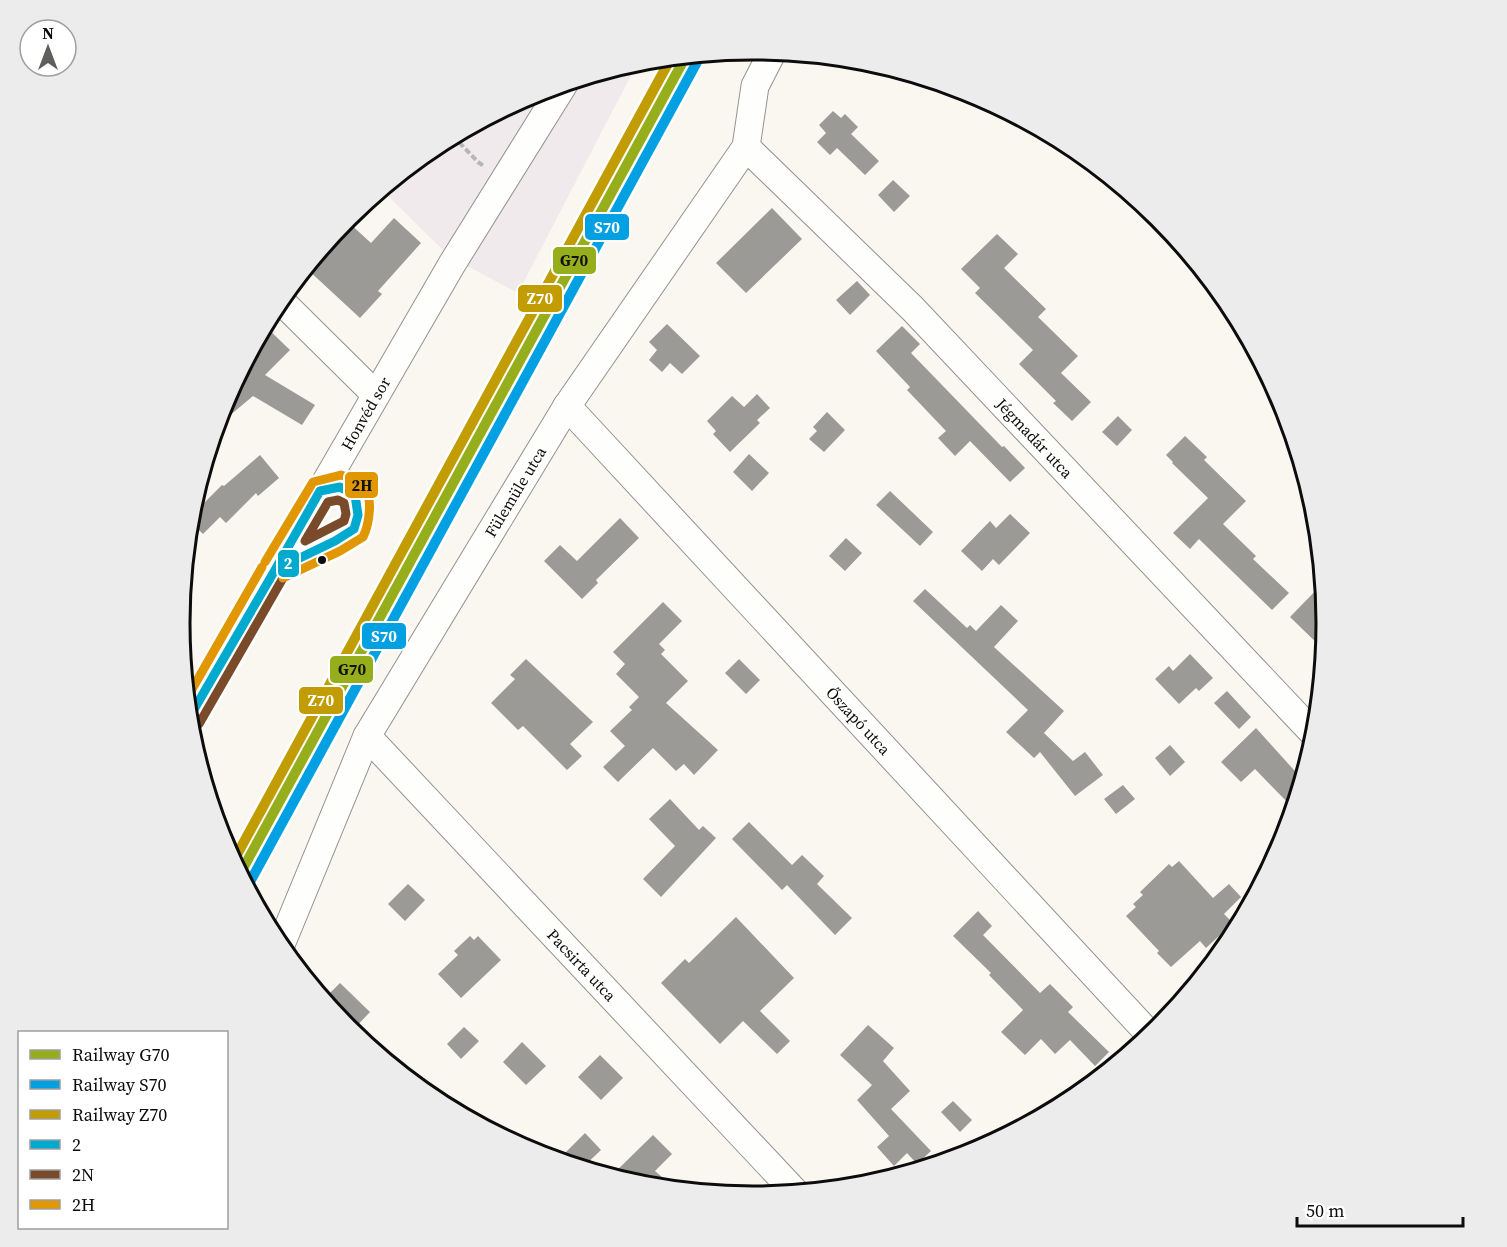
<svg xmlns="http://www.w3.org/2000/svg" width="1507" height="1247" font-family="'Source Serif 4',serif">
	<rect width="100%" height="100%" fill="#faf7f0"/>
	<path fill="#f0eaed" d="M638 62 518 293 450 257 382 190 435 146 534 93Z"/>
	<path fill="#9c9a96" d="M833 111 841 118 845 114 858 127 851 134 879 161 865 175 837 148 830 155 817 142 826 133 819 125Z
		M893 180 910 196 894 212 878 195Z
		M772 208 802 239 746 293 716 263Z
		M394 218 421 243 378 291 382 294 360 318 306 268 347 221 371 243Z
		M997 234 1018 254 1004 268 1046 309 1038 317 1078 356 1061 373 1091 402 1072 421 1053 403 1056 401 1019 364 1033 350 975 293 980 288 961 269Z
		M857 281 870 295 850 315 836 300Z
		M667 324 700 356 682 374 670 363 662 372 649 360 657 350 649 342Z
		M265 326 290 350 265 375 315 405 302 425 253 396 216 427 223 404Z
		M902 326 920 344 911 353 1002 447 1004 446 1025 468 1010 482 970 441 955 456 938 438 946 431 907 390 910 387 876 351Z
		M757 394 770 408 757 420 760 423 730 452 713 434 716 431 707 421 732 396 744 407Z
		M827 412 845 430 824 452 809 439 817 431 813 427Z
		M1118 416 1132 430 1117 446 1102 432Z
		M1185 436 1207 457 1204 460 1246 501 1223 524 1256 556 1253 559 1289 593 1272 610 1199 539 1190 549 1173 533 1208 498 1172 463 1173 462 1166 455Z
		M749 454 769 473 752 491 733 472Z
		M260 455 279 478 258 496 256 493 226 523 220 517 203 534 190 521V517L222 485 224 486Z
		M890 491 933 532 920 546 876 505Z
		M1010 514 1030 533 999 565 993 559 982 571 961 551 990 521 996 528Z
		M620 518 639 538 596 580 598 583 582 599 544 561 560 545 577 561Z
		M846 538 862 553 845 571 829 556Z
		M1323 583 1328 624 1325 651 1290 617Z
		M925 589 967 628 970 625 976 631 1001 605 1018 621 994 647 1064 711 1044 733 1073 761 1085 752 1103 775 1075 796 1040 752 1034 758 1006 732 1028 710 913 601Z
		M663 602 682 621 659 644 665 650 661 654 688 681 666 703 718 750 694 775 684 764 676 771 653 748 618 782 603 767 625 746 610 731 632 710 629 707 639 697 616 674 625 664 613 652Z
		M1190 654 1213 678 1199 691 1196 688 1179 704 1155 679 1169 666 1173 671Z
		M526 659 593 722 570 744 582 756 567 770 523 726 518 730 491 703 515 679 510 675Z
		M739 659 760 680 746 694 725 673Z
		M1227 691 1251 717 1239 729 1214 703Z
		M1256 728 1303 780 1294 809 1255 769 1241 782 1221 762Z
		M1170 745 1185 762 1170 776 1155 758Z
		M1123 785 1135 799 1116 814 1104 799Z
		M670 799 699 830 703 826 716 838 661 897 643 879 675 846 649 819Z
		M749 822 792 865 802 855 824 876 817 884 852 918 835 935 787 885 782 890 732 839Z
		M1179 861 1213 898 1229 884 1241 897 1224 914 1233 923 1206 948 1200 941 1171 967 1157 953 1159 951 1126 916 1136 907 1133 904 1143 895 1140 892 1169 864 1172 867Z
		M408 884 425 900 405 921 388 904Z
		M978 911 992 926 983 935 1040 993 1050 984 1073 1007 1068 1012 1109 1052 1095 1066 1070 1040 1055 1054 1041 1039 1025 1055 1001 1032 1023 1010 989 975 991 973 953 936Z
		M736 917 794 978 760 1011 790 1041 777 1054 743 1021 720 1044 661 983 685 959 689 963Z
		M470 936 474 940 478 936 501 960 461 998 438 974 458 955 454 951Z
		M340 983 370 1012 351 1032 323 1000Z
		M868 1025 894 1048 883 1061 910 1091 891 1109 931 1151 917 1164 907 1153 894 1166 877 1147 889 1136 857 1100 872 1085 840 1055Z
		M464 1027 479 1041 461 1059 447 1044Z
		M522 1042 546 1066 526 1085 503 1062Z
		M600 1055 623 1078 601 1100 578 1077Z
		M953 1101 972 1120 960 1132 941 1112Z
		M585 1133 601 1150 582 1168 571 1165 562 1156Z
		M653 1135 672 1154 655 1171 662 1177 652 1187 641 1186 610 1177Z"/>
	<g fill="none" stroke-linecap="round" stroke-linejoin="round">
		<defs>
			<path id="lane" d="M284 564 341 539 354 529 358 515 355 495 340 487 320 491"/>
			<g id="street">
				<path id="s1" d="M746 147 913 309 1316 736"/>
				<path d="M280 300 375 394"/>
				<path id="s2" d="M567 406 1151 1036"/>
				<path id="s3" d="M189 718 452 264 564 84"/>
				<path id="s4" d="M367 736 796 1193"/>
				<path id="s5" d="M280 947 367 736 567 406 746 147 755 86 773 51"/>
			</g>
		</defs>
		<use href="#lane" stroke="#93928f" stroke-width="16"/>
		<use href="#street" stroke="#93928f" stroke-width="29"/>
		<path stroke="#b7b6b5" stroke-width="4" stroke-dasharray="6 3" stroke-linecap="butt" d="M453 136 478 162 485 167"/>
		<use href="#lane" stroke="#fefefd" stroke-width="14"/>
		<use href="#street" stroke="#fefefd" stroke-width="27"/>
		<defs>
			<path id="bus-1" d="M340 487 355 495 358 515 354 529 335 541 275 570 320 491Z
				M189 718 275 570"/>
			<path id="bus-2" d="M338 500 344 503 346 514 344 521 305 541 328 502Z
				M199 724 283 578"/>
			<path id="bus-3" d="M265 562 313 482 341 475C348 477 357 481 363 486 374 496 369 525 363 537L340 551 283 578
				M187 698 262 567"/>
		</defs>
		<use href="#bus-1" stroke="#fff" stroke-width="14"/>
		<use href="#bus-2" stroke="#fff" stroke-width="14"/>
		<use href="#bus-3" stroke="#fff" stroke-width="14"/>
		<use href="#bus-1" stroke="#00a9ce" stroke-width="9"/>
		<use href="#bus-2" stroke="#7a4b2a" stroke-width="9"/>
		<use href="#bus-3" stroke="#e09701" stroke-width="9"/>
		<defs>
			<path id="rail-1" d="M240 874 686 56"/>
			<path id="rail-2" d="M251 880 697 62"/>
			<path id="rail-3" d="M233 862 671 58"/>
		</defs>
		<use href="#rail-1" stroke="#fff" stroke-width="15"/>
		<use href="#rail-2" stroke="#fff" stroke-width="15"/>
		<use href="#rail-3" stroke="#fff" stroke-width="15"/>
		<use href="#rail-1" stroke="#97ae1c" stroke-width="10"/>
		<use href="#rail-2" stroke="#00a0e3" stroke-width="10"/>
		<use href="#rail-3" stroke="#c29c03" stroke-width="10"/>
	</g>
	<circle fill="#0c0c0c" stroke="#fff" stroke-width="2" cx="322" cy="560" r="5"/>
	<g text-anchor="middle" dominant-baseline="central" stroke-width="6" stroke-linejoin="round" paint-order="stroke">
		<g font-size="16" fill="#0c0c0c" stroke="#fff">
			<text stroke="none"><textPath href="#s3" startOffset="352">Honvéd sor</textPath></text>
			<text stroke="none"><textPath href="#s1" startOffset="410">Jégmadár utca</textPath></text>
			<text stroke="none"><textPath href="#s5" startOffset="514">Fülemüle utca</textPath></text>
			<text stroke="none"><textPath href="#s2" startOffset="429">Őszapó utca</textPath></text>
			<text stroke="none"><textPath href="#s4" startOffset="314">Pacsirta utca</textPath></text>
		</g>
	</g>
	<path d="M0 0H1507V1247H0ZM190 623a563 563 0 1 1 1126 0a563 563 0 1 1-1126 0Z" fill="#ececec" fill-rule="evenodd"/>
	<path fill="none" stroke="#0c0c0c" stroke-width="3" d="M190 623a563 563 0 1 1 1126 0a563 563 0 1 1-1126 0Z"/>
	<g stroke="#fff" stroke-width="2">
		<rect x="584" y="213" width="46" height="28" rx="6" fill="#00a0e3"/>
		<rect x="552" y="246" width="45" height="29" rx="6" fill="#97ae1c"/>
		<rect x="517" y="284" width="46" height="29" rx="6" fill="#c29c03"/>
		<rect x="344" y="471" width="35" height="28" rx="6" fill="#e09701"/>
		<rect x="277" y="549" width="23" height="29" rx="6" fill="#00a9ce"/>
		<rect x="361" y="622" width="46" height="28" rx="6" fill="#00a0e3"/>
		<rect x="329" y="655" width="45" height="29" rx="6" fill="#97ae1c"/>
		<rect x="298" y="686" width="46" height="29" rx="6" fill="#c29c03"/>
	</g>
	<g font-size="16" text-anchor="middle" font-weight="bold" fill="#fff">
		<text x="607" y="233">S70</text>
		<text x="540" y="304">Z70</text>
		<text x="288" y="569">2</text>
		<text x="384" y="642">S70</text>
		<text x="321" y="706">Z70</text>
	</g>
	<g font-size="16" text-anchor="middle" font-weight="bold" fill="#111">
		<text x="574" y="266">G70</text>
		<text x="362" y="491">2H</text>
		<text x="352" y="675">G70</text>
	</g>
	<rect x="18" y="1031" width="210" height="198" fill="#ffffff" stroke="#9e9e9e" stroke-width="1.5"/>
	<rect x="30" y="1050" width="30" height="9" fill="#97ae1c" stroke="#9e9e9e" stroke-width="1.5"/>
	<text x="72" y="1061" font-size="18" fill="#0c0c0c">Railway G70</text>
	<rect x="30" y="1080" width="30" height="9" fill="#00a0e3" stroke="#9e9e9e" stroke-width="1.5"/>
	<text x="72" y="1091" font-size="18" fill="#0c0c0c">Railway S70</text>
	<rect x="30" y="1110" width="30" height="9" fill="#c29c03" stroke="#9e9e9e" stroke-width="1.5"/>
	<text x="72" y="1121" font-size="18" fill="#0c0c0c">Railway Z70</text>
	<rect x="30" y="1140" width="30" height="9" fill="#00a9ce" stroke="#9e9e9e" stroke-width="1.5"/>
	<text x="72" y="1151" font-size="18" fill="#0c0c0c">2</text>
	<rect x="30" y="1170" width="30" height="9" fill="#7a4b2a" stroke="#9e9e9e" stroke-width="1.5"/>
	<text x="72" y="1181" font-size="18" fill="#0c0c0c">2N</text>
	<rect x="30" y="1200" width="30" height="9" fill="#e09701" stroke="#9e9e9e" stroke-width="1.5"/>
	<text x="72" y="1211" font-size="18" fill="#0c0c0c">2H</text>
	<g transform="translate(48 48)"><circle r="28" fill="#ffffff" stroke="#9e9e9e" stroke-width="1.5"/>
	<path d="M0-4.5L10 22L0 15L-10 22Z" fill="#5f5e5c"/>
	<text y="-9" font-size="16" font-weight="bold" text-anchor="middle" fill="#0c0c0c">N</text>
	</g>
	<path d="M1297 1217v9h166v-9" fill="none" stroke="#0c0c0c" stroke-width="3"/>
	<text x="1306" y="1217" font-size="18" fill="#0c0c0c" stroke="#ffffff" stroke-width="4.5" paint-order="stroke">50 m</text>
</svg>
